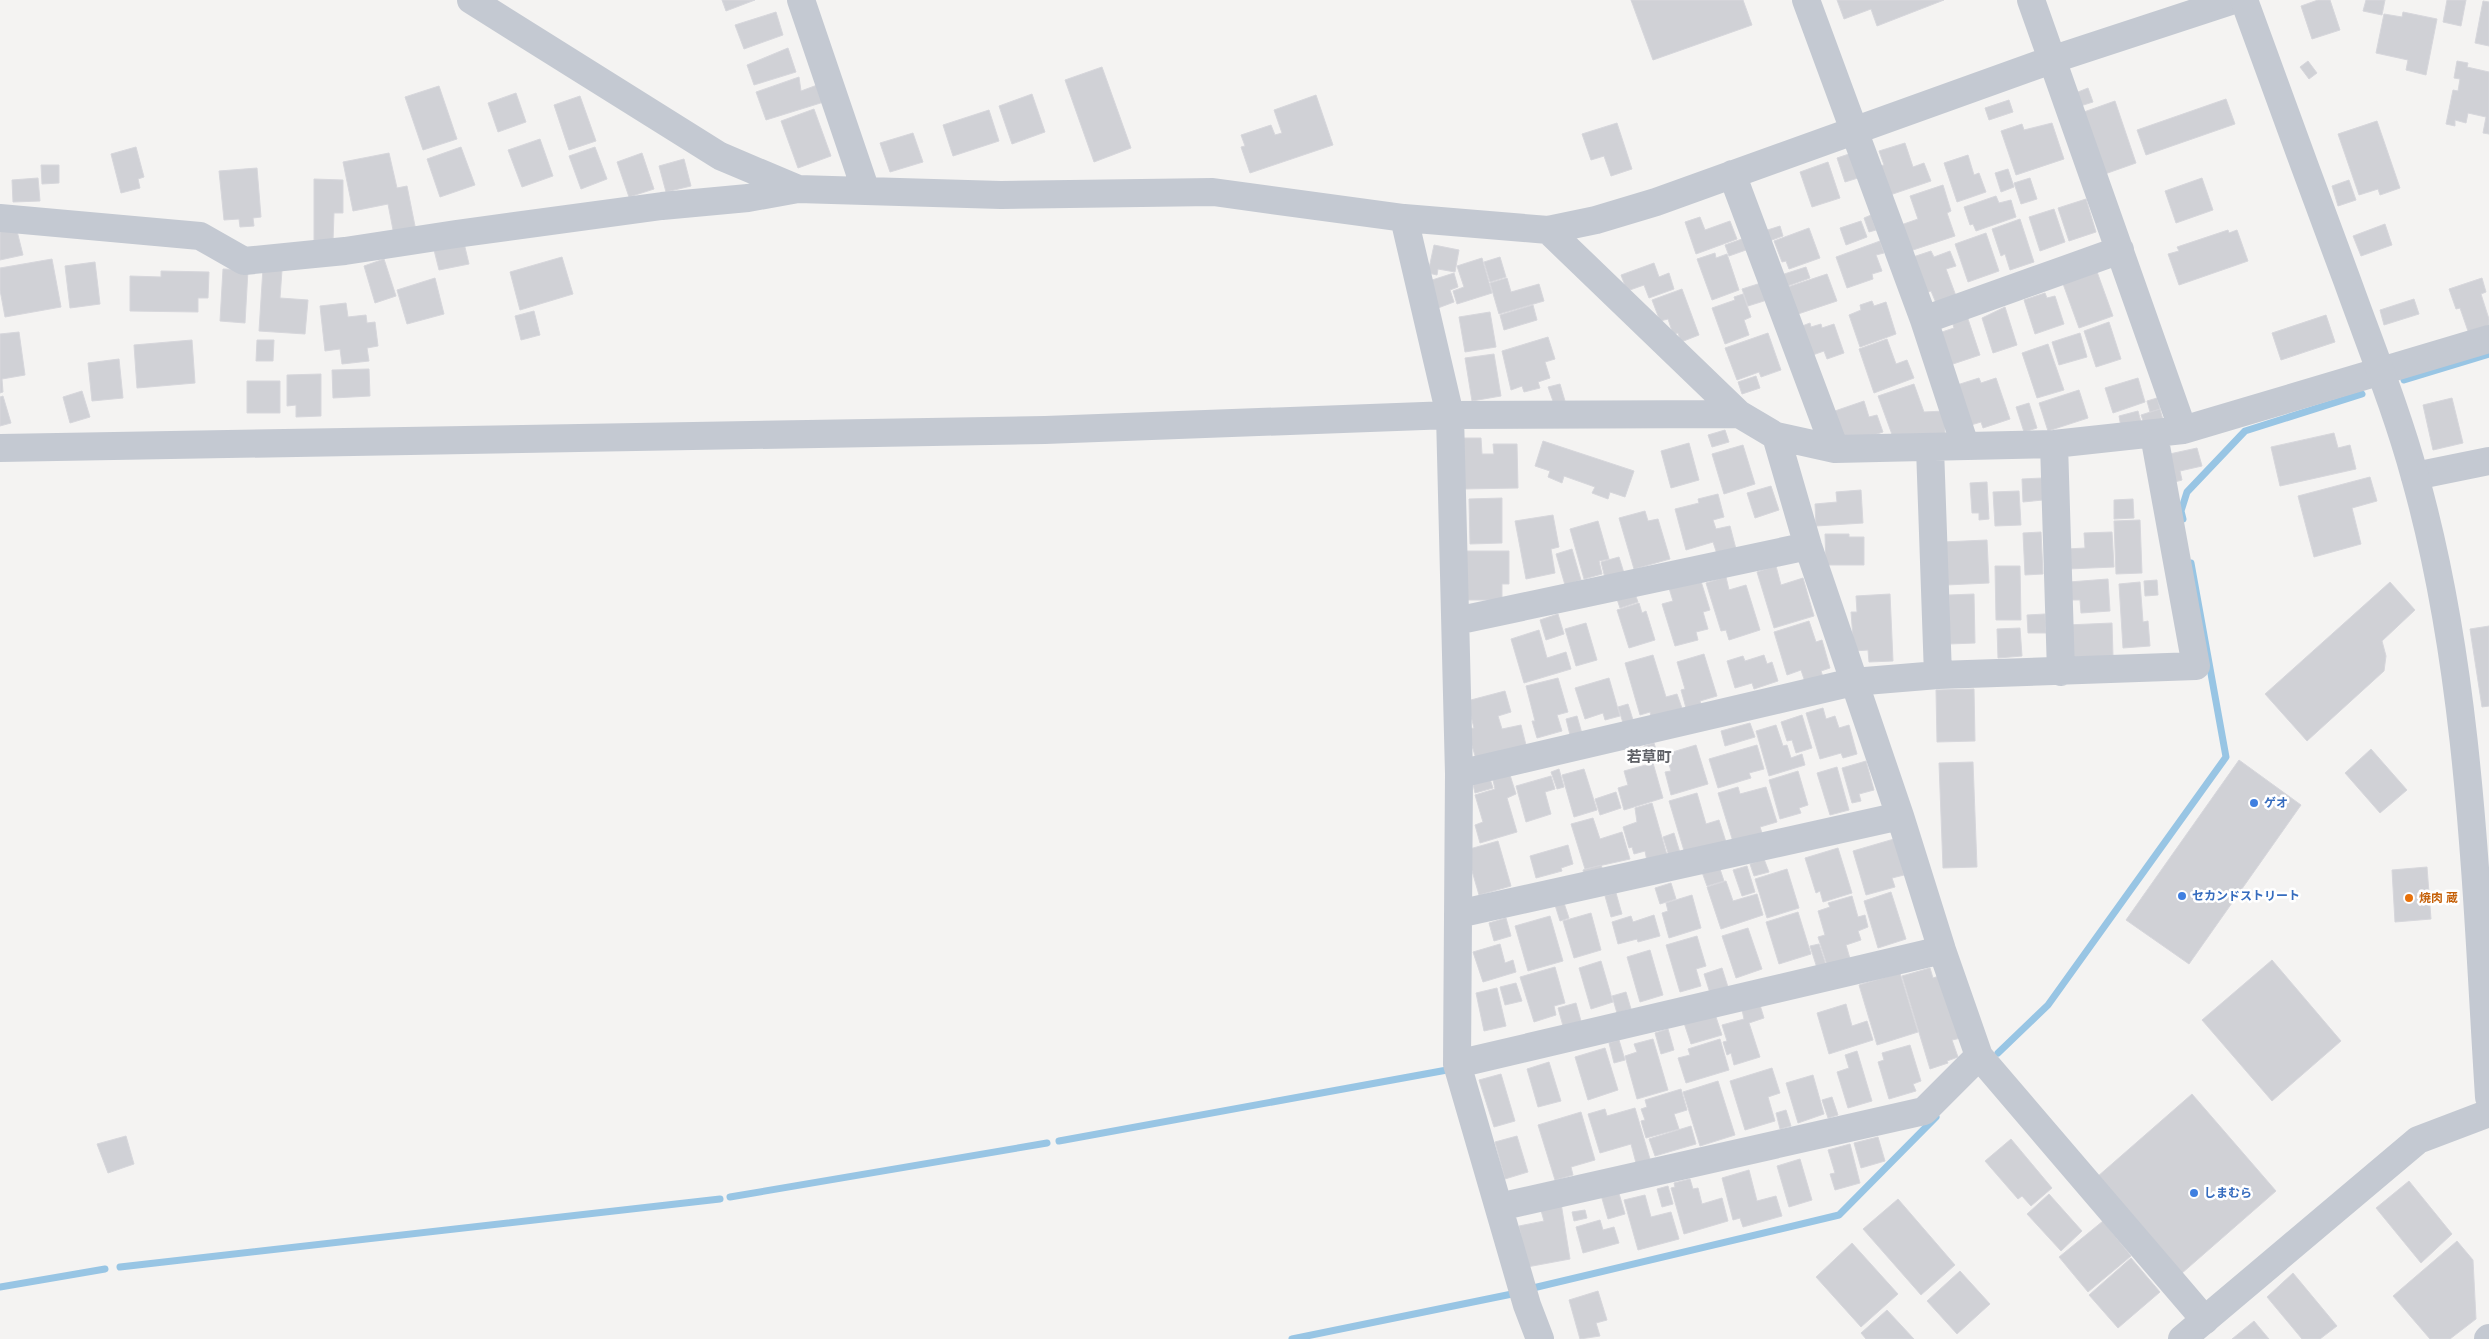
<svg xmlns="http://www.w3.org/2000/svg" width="2489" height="1339" font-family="'Varela Round','Noto Sans JP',sans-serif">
	<rect width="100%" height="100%" fill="#f4f3f2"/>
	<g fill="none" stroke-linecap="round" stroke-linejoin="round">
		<path stroke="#98c5e4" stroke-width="7" d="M2404 380 2489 354
			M2183 519 2181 511 2187 492 2245 431 2362 394
			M1998 1053 2048 1005 2226 757 2191 563
			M1059 1141 1447 1070
			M730 1197 1047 1143
			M120 1267 720 1199
			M0 1287 105 1269
			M1533 1288 1839 1215 1936 1117
			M1292 1339 1512 1294"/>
	</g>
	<path fill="#d0d1d6" stroke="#d7d7dc" d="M722 0H755L726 11Z
		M1631 0H1743L1752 25 1653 60Z
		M1837 0H1944L1877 26 1871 9 1844 19Z
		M2318 0H2330L2340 30 2312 39 2301 6Z
		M2366 0H2385L2382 15 2363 11Z
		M2447 0H2466L2461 26 2443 22Z
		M2483 1 2489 2V46L2475 43Z
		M776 12 783 35 744 49 735 25Z
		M2403 12 2437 19 2426 75 2406 70 2408 60 2376 53 2384 14 2402 17Z
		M788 48 796 72 754 85 747 65Z
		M2308 61 2317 73 2309 79 2300 67Z
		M2457 61 2468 63 2467 67 2489 72V134L2483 133 2486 117 2468 113 2466 123 2455 120V126L2446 124 2453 90 2458 91 2460 79 2454 78Z
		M1102 67 1131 148 1094 162 1065 80Z
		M799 77 801 91 820 84 827 101 766 120 756 92Z
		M439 86 457 139 423 150 405 97Z
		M2088 88 2093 102 2077 107 2073 94Z
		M516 93 526 122 498 132 488 103Z
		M1032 94 1045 132 1012 144 999 106Z
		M1316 95 1333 145 1250 173 1241 147 1245 146 1241 135 1271 125 1275 135 1282 133 1274 110Z
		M580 96 596 141 569 150 554 105Z
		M2226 99 2235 124 2146 155 2137 130Z
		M2009 100 2013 112 1989 120 1985 108Z
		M2115 101 2136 163 2102 175 2081 113Z
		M814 109 831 156 798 168 781 121Z
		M989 110 999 141 953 156 943 125Z
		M2377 121 2400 188 2380 195 2378 189 2359 195 2338 134Z
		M1617 123 1632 169 1611 176 1604 156 1591 160 1582 134Z
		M2052 123 2064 159 2016 175 2001 131 2022 124 2024 130Z
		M913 133 923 162 890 172 880 143Z
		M540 139 553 176 522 187 508 150Z
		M1905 143 1913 167 1924 163 1931 181 1887 196 1879 166 1884 165 1879 151Z
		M136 147 144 177 138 179 140 188 121 193 111 154Z
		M461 147 475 185 440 197 427 159Z
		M595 147 607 179 581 189 569 156Z
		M389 153 397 188 407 186 416 231 394 235 388 204 353 211 343 162Z
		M642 153 654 189 629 197 617 162Z
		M1849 154 1858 178 1845 182 1837 158Z
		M1968 155 1974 175 1979 173 1986 192 1957 202 1944 163Z
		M684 159 691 186 666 192 659 166Z
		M1828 162 1840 198 1812 207 1800 172Z
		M41 165H59V183L42 184Z
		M257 168 261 217 253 218 254 226 240 227 239 219 224 220 219 171Z
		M2008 169 2014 187 2001 192 1995 173Z
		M38 178 40 201 13 202 12 180Z
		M2030 178 2037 199 2021 204 2014 183Z
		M2202 178 2213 210 2176 223 2165 191Z
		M314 179 343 180V213H334L333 241 314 240Z
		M2349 180 2356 200 2338 206 2332 186Z
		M1943 185 1951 211 1947 213 1955 236 1907 252 1898 226 1918 219 1910 196Z
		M1996 196 1999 203 2011 200 2016 217 1976 231 1973 224 1970 225 1964 207Z
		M2086 199 2096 232 2069 241 2058 208Z
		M2054 209 2065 242 2040 251 2029 217Z
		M1871 215 1876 230 1869 232 1864 218Z
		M1700 217 1705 230 1730 221 1737 239 1696 254 1685 222Z
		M2020 219 2034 262 2010 270 2005 254 2001 256 1992 229Z
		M1861 221 1867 237 1846 245 1840 228Z
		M2385 224 2392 245 2361 256 2353 236Z
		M1780 226 1783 236 1761 244 1758 233Z
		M16 227 23 255 0 260V230Z
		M1809 228 1820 258 1789 269 1786 261 1782 262 1774 241Z
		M2228 230 2229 233 2237 230 2248 261 2179 285 2168 254 2179 251 2177 247Z
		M1986 233 1999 271 1968 282 1955 244Z
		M1742 239 1746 250 1729 256 1725 245Z
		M1880 241 1884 253 1876 255 1882 271 1872 274 1873 279 1847 288 1836 257Z
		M464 243 469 264 439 270 434 250Z
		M1434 245 1459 250 1455 272 1438 269 1437 275 1428 273Z
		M1931 251 1934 257 1950 251 1956 266 1946 269 1956 296 1936 303 1931 291 1926 293 1913 257Z
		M1715 253 1716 258 1727 254 1739 290 1712 300 1697 259Z
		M562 257 573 294 520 310 510 272Z
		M1500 257 1506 277 1490 282 1484 262Z
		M1482 258 1492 293 1457 304 1453 291 1464 287 1457 266Z
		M52 259 61 307 5 317 0 290V268Z
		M384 259 396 296 375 303 364 266Z
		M95 262 100 304 70 308 65 266Z
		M1654 263 1659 277 1669 273 1674 289 1649 298 1644 285 1627 291 1621 275Z
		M1806 267 1810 278 1782 288 1778 276Z
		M263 268 282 270 280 298 308 300 305 334 259 331Z
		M223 269 248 270 245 323 220 321Z
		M2096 269 2113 316 2079 328 2062 281Z
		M161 271 209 272 208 298H198V312L130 311V276L161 277Z
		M1454 273 1458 287 1450 290 1454 302 1438 308 1429 281Z
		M1827 274 1837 301 1792 316 1782 289Z
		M435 278 444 314 407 324 397 290Z
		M1507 278 1511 292 1539 284 1544 301 1499 314 1490 283Z
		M2482 278 2486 292 2481 294 2489 319V327L2469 334 2460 308 2456 309 2449 289Z
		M1761 283 1767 300 1748 306 1742 289Z
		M1682 289 1699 335 1681 342 1678 333 1673 334 1668 319 1660 321 1652 300Z
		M2045 293 2047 298 2055 296 2064 324 2035 334 2024 300Z
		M1743 294 1751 317 1744 320 1749 335 1725 344 1712 308 1735 300 1734 297Z
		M2414 299 2419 314 2384 325 2380 310Z
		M1872 301 1874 306 1886 302 1896 334 1860 347 1849 315 1861 310 1860 305Z
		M346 303 348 317 366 315 367 323 375 322 378 346 367 348 369 361 342 364 340 349 325 351 320 306Z
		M1533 305 1537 320 1504 330 1500 315Z
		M2005 307 2017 345 1993 353 1982 318Z
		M534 311 540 335 521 340 515 316Z
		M1490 312 1496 347 1465 352 1459 317Z
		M2326 315 2335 342 2281 360 2272 333Z
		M1967 316 1980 355 1950 365 1939 333 1954 328 1952 321Z
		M2109 322 2121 359 2096 367 2084 331Z
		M1810 323 1811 327 1821 324 1822 328 1834 324 1844 353 1827 359 1824 351 1807 357 1797 328Z
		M19 332 25 375 2 379 3 392 0 393V334Z
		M1768 333 1781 370 1761 377 1759 372 1737 380 1725 348Z
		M2080 333 2087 357 2059 365 2052 342Z
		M1548 337 1555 359 1545 362 1550 378 1538 382 1540 388 1524 392 1522 386 1511 390 1502 351Z
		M1887 339 1896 364 1907 360 1914 378 1874 393 1859 349Z
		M192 340 195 383 137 388 134 345Z
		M257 340H274L273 361H256Z
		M2048 344 2064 390 2037 398 2022 353Z
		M1494 354 1501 396 1472 401 1465 358Z
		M119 359 123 398 92 401 88 363Z
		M369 369 370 396 333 398 332 370Z
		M321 374V416L296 417V405L287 406V375Z
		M1756 376 1760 388 1742 394 1738 382Z
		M1979 378 1981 383 1996 378 2010 419 1983 428 1981 422 1971 425 1957 385Z
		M2138 378 2145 402 2113 413 2105 388Z
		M247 381H280V413H247Z
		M1560 384 1565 401 1554 404 1548 387Z
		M1914 384 1924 412 1945 411V442L1894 440 1878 396Z
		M2079 390 2088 418 2048 431 2039 403Z
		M82 391 90 417 70 423 63 397Z
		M3 396 11 423 0 426V397Z
		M2157 398 2160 409 2150 412 2147 401Z
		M2452 398 2463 443 2433 450 2423 405Z
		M1864 401 1869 417 1877 415 1883 432 1845 445 1829 413Z
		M2029 403 2037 428 2024 432 2016 407Z
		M2160 409 2163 420 2145 426 2141 415Z
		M2138 411 2141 422 2121 427 2119 416Z
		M1725 430 1729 442 1712 447 1708 435Z
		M2334 433 2338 448 2350 445 2356 469 2280 486 2271 447Z
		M1463 438H1481L1482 454H1494L1493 444H1517L1518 488 1463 489Z
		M1543 441 1634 471 1625 497 1610 492 1608 499 1592 493 1595 487 1564 476 1562 483 1548 477 1550 471 1535 466Z
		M1689 443 1699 480 1671 488 1661 451Z
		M1743 445 1755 484 1724 494 1712 454Z
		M2197 448 2202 466 2180 471 2182 480 2171 483 2165 455Z
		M2370 477 2377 501 2352 508 2361 544 2314 557 2298 496Z
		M2042 478 2043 500 2023 502 2022 479Z
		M1987 482 1989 519 1979 520V513H1972L1970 483Z
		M1771 486 1779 510 1755 518 1747 493Z
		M1861 490 1863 523 1816 526 1815 504 1837 502 1836 492Z
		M2019 491 2021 525 1995 526 1993 492Z
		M1718 494 1724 517 1713 520 1716 529 1730 526 1736 549 1717 554 1713 542 1686 550 1675 509 1699 503 1698 499Z
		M1502 498V543L1470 544 1469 499Z
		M2133 499 2134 518 2114 519V500Z
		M1645 511 1648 521 1658 519 1670 559 1634 569 1619 518Z
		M1553 515 1559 547 1551 549 1555 573 1526 579 1515 521Z
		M2140 520 2142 573 2116 574 2114 521Z
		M1598 521 1609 559 1599 561 1602 574 1584 579 1570 529Z
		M2041 532 2043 574 2025 575 2023 533Z
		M2112 532 2114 567 2068 569 2067 549 2085 548 2084 533Z
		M1825 534H1849V537H1864V565H1826Z
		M1987 540 1989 583 1946 585 1943 542Z
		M1572 549 1581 580 1565 585 1556 554Z
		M1466 551H1509V584H1502V600H1467Z
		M1619 557 1624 573 1605 578 1601 562Z
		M1776 566 1781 585 1803 578 1814 616 1774 628 1757 572Z
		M1995 566H2020L2021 620H1996Z
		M1726 577 1729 590 1746 585 1760 630 1729 640 1726 630 1721 631 1706 583Z
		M1700 578 1710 610 1703 612 1708 629 1696 632 1698 640 1675 646 1662 604 1673 601 1669 588Z
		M2108 579 2110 611 2081 613 2080 600H2070L2069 582Z
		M2157 580 2158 595 2145 596 2144 581Z
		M2140 582 2143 622 2148 621 2150 646 2123 648 2119 584Z
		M2390 582 2415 610 2382 641 2386 656 2384 671 2307 741 2265 694Z
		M1635 594 1638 602 1620 608 1617 599Z
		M1890 594 1893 661 1869 662 1868 650 1854 651 1851 612H1857L1856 596Z
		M1974 594 1975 643 1949 644V595Z
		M1639 603 1642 613 1646 611 1655 640 1629 648 1617 610Z
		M1558 614 1564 634 1546 640 1540 620Z
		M2045 614 2046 633H2028L2027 615Z
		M1809 621 1816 642 1822 640 1830 668 1821 671 1823 677 1805 682 1801 670 1787 675 1774 632Z
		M1586 623 1597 660 1576 666 1565 629Z
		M2112 623 2113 656 2073 657 2067 625Z
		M2489 626V706L2482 707 2470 629Z
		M2020 628 2022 656 1998 658 1997 629Z
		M1539 630 1547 658 1566 652 1571 669 1524 683 1511 639Z
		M1704 654 1717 696 1700 701 1701 704 1686 708 1681 690 1685 689 1677 662Z
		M1653 655 1666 697 1677 694 1683 711 1652 721 1650 712 1640 715 1625 663Z
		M1764 655 1767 664 1772 662 1778 681 1754 689 1752 683 1735 688 1727 661 1743 656 1745 661Z
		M1558 678 1568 712 1557 715 1562 731 1537 738 1532 721H1535L1526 686Z
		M1609 678 1620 716 1605 720 1603 713 1585 719 1575 688Z
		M1974 689 1975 741 1937 742 1936 690Z
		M1505 691 1511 712 1498 716 1502 729 1521 725 1526 745 1476 759 1467 729 1474 728 1467 701Z
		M1628 704 1634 723 1624 726 1618 707Z
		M1823 708 1826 719 1835 716 1839 728 1849 725 1857 754 1843 758 1841 753 1820 759 1806 713Z
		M1802 715 1812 748 1796 753 1792 740 1787 741 1781 722Z
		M1577 716 1583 737 1571 739 1566 719Z
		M1750 723 1755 737 1725 746 1721 731Z
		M1776 725 1783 746 1787 745 1791 758 1802 754 1805 765 1769 776 1756 731Z
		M1654 743 1659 759 1649 763 1644 746Z
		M1696 745 1708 784 1671 795 1665 772 1671 771 1666 754Z
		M1757 745 1764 769 1749 773 1751 778 1718 788 1709 759Z
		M2371 749 2407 790 2380 813 2345 773Z
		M2239 760 2301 805 2189 964 2126 920Z
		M1866 761 1874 790 1859 794 1861 801 1852 803 1842 768Z
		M1973 762 1977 867 1943 868 1939 763Z
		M1653 763 1663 798 1624 810 1618 788 1628 785 1624 771Z
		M1837 767 1849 810 1830 815 1817 773Z
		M1559 769 1564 787 1557 789 1551 772Z
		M1584 769 1597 810 1574 817 1562 775Z
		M1798 771 1808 805 1799 808 1801 813 1780 819 1769 780Z
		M1510 775 1516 794 1507 798 1517 832 1480 843 1475 825 1483 822 1475 795 1495 789 1493 780Z
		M1551 776 1555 789 1545 792 1551 814 1526 822 1516 786Z
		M1490 779 1493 788 1475 793 1473 784Z
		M1738 787 1740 794 1766 787 1777 822 1760 827 1763 836 1734 845 1718 793Z
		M1616 792 1621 808 1600 815 1595 799Z
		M1697 793 1706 824 1719 820 1726 842 1685 854 1669 801Z
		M1652 803 1667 855 1647 861 1645 851 1634 854 1632 847 1629 848 1623 827 1637 822 1635 808Z
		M1593 818 1600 839 1622 832 1630 859 1585 869 1571 824Z
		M1674 833 1681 856 1670 859 1663 837Z
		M1894 839 1904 875 1892 878 1895 887 1866 895 1853 851Z
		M1498 841 1511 886 1479 895 1466 850Z
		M1568 845 1573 864 1561 868 1562 871 1536 878 1530 856Z
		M1838 848 1852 893 1823 902 1820 891 1816 893 1805 858Z
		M1764 859 1769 872 1754 876 1750 864Z
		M1601 865 1604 873 1585 879 1583 870Z
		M1719 866 1724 881 1707 886 1702 872Z
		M1747 866 1755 892 1742 896 1733 870Z
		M2427 867 2431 919 2395 922 2392 870Z
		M1787 869 1799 908 1767 918 1755 879Z
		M1726 881 1733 901 1757 894 1763 915 1721 929 1707 887Z
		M1671 883 1676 899 1660 904 1655 888Z
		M1891 892 1906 939 1878 948 1864 901Z
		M1616 893 1622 914 1611 917 1605 896Z
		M1692 895 1701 928 1669 938 1662 913 1668 911 1666 903Z
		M1852 896 1858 917 1865 915 1868 927 1858 931 1861 940 1846 945 1851 962 1828 968 1818 937 1825 935 1818 911 1830 907 1828 903Z
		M1564 903 1569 918 1560 921 1555 905Z
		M1798 912 1811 954 1779 964 1766 922Z
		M1591 913 1601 950 1574 958 1563 921Z
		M1654 915 1660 936 1638 942 1637 939 1618 944 1612 922 1631 916 1633 922Z
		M1550 916 1563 961 1528 971 1515 926Z
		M1506 918 1511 936 1494 941 1489 923Z
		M1748 928 1762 969 1736 978 1722 936Z
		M1697 936 1706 966 1696 969 1701 986 1680 992 1666 945Z
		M1500 944 1505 963 1513 960 1516 972 1483 982 1473 952Z
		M1819 944 1826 965 1817 968 1810 946Z
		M1650 950 1663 995 1640 1002 1627 957Z
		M2272 960 2341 1041 2272 1101 2202 1020Z
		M1601 961 1613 1002 1591 1009 1579 968Z
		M1555 967 1565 1003 1554 1006 1556 1015 1534 1022 1520 977Z
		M1722 968 1728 987 1710 993 1704 974Z
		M1930 968 1933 978 1942 975 1961 1038 1952 1040 1958 1057 1947 1061 1948 1063 1930 1069 1902 976Z
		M1900 973 1918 1032 1877 1045 1859 985Z
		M1516 983 1522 1001 1505 1005 1500 987Z
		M1497 988 1506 1026 1484 1031 1476 993Z
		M1626 992 1631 1009 1617 1013 1612 996Z
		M1576 1003 1581 1021 1563 1026 1558 1008Z
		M1846 1004 1852 1026 1867 1021 1873 1040 1829 1054 1817 1013Z
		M1760 1005 1764 1018 1749 1023 1760 1057 1734 1065 1731 1053 1727 1055 1723 1042 1727 1041 1722 1025 1744 1019 1742 1010Z
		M1715 1014 1722 1035 1691 1044 1684 1023Z
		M1668 1029 1674 1050 1661 1054 1655 1033Z
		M1653 1039 1668 1090 1637 1099 1625 1056 1637 1052 1634 1044Z
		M1720 1039 1729 1070 1686 1083 1678 1058 1690 1055 1688 1049Z
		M1619 1040 1625 1060 1614 1063 1609 1043Z
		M1910 1045 1921 1081 1913 1084 1916 1091 1889 1099 1878 1062 1884 1060 1882 1053Z
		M1605 1048 1618 1090 1588 1100 1575 1057Z
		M1857 1051 1872 1101 1848 1108 1837 1072 1849 1068 1845 1055Z
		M1549 1062 1561 1101 1538 1107 1527 1069Z
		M1772 1068 1780 1093 1768 1097 1775 1121 1745 1130 1730 1081Z
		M1501 1074 1515 1121 1494 1127 1479 1080Z
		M1813 1075 1824 1114 1798 1123 1786 1083Z
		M1718 1081 1735 1135 1700 1146 1683 1092Z
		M1681 1089 1687 1110 1674 1114 1679 1129 1646 1138 1641 1121 1645 1120 1641 1109 1647 1107 1645 1100Z
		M2192 1094 2276 1191 2181 1274 2097 1177Z
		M1832 1097 1838 1115 1828 1118 1822 1100Z
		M1635 1108 1650 1159 1636 1163 1631 1144 1600 1153 1588 1114 1605 1109 1607 1116Z
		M1786 1110 1791 1126 1780 1129 1776 1113Z
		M1581 1112 1595 1160 1571 1167 1573 1175 1555 1180 1538 1125Z
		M1691 1126 1696 1144 1655 1156 1649 1139Z
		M126 1136 134 1164 108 1173 97 1144Z
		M1517 1136 1528 1172 1505 1179 1495 1142Z
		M1878 1137 1885 1161 1861 1168 1854 1143Z
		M2011 1139 2052 1188 2031 1206 2022 1196 2018 1199 1985 1161Z
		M1850 1144 1860 1183 1835 1190 1830 1174 1835 1173 1828 1150Z
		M1800 1159 1812 1200 1789 1207 1777 1166Z
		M1749 1170 1757 1201 1776 1196 1782 1216 1743 1227 1740 1218 1733 1220 1722 1178Z
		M1690 1179 1693 1189 1698 1188 1702 1204 1722 1198 1728 1221 1684 1234 1671 1188 1675 1187 1674 1183Z
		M2409 1181 2452 1234 2421 1263 2376 1208Z
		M1668 1186 1673 1204 1662 1207 1657 1189Z
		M1618 1190 1625 1214 1608 1219 1601 1195Z
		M2049 1194 2082 1231 2061 1251 2027 1214Z
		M1645 1195 1651 1217 1671 1212 1679 1239 1638 1250 1624 1200Z
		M1898 1199 1955 1265 1921 1295 1863 1229Z
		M1561 1203 1570 1259 1527 1267 1519 1226 1544 1221 1540 1207Z
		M1585 1210 1587 1218 1574 1221 1572 1212Z
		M1600 1220 1603 1230 1614 1227 1619 1243 1583 1253 1576 1227Z
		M2103 1221 2131 1256 2088 1292 2059 1257Z
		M2457 1241 2473 1260 2476 1319 2450 1339H2430L2393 1296Z
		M1852 1243 1898 1294 1861 1327 1816 1277Z
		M2131 1258 2160 1292 2118 1328 2089 1295Z
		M1960 1271 1990 1304 1957 1334 1927 1301Z
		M2293 1273 2337 1326 2320 1339H2302L2267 1297Z
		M1598 1291 1607 1320 1596 1323 1600 1336 1580 1339 1569 1300Z
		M1887 1310 1914 1339H1866L1861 1333Z
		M2254 1321 2269 1339H2232Z"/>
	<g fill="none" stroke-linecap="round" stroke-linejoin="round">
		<path stroke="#c4c9d2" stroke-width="28" d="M471 0 720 156 798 189 1001 195 1213 192 1404 218 1548 230 1596 220 1656 202 2054 59 2234 0
			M801 0 866 191
			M1806 0 1924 320 1965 445
			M2031 0 2183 430
			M1732 174 1835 449
			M0 218 200 236 244 261 345 251 456 234 662 206 748 198 798 189
			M1404 218 1450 415 1459 774 1457 1064 1527 1305 1540 1339
			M1548 230 1739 414 1776 436 1808 546 1900 816 1942 950 1979 1056 2205 1320
			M1924 320 2120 250
			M1776 436 1835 449 2054 444 2183 430 2489 339
			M2054 444 2061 672
			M0 448 1045 430 1450 415 1739 414
			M1930 448 1938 675
			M2415 476 2489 461
			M1456 621 1808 546
			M1459 774 1853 682 1938 675 2196 666 2154 435
			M1458 914 1900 816
			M1457 1064 1942 950
			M1499 1207 1924 1111 1979 1056
			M2488 1339 2489 1338"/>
		<path stroke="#c4c9d2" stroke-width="28" d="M2244 0C2278 94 2313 189 2348 283 2371 347 2397 411 2415 477 2471 676 2476 892 2489 1097
			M2182 1339 2418 1140 2489 1113"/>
	</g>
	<g fill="#3f7fe0" stroke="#fff" stroke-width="2">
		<circle cx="2254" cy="803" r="5"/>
		<circle cx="2182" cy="896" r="5"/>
		<circle cx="2194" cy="1193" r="5"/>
	</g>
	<circle fill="#e8710a" stroke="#fff" stroke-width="2" cx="2409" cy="898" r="5"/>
	<g text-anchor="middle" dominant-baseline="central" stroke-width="5" stroke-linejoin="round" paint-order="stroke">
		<g font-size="12" font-weight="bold" fill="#366cbe" stroke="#fff" text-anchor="start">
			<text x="2264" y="803">ゲオ</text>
			<text x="2192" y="896">セカンドストリート</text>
			<text x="2204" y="1193">しまむら</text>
		</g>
		<g font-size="12" font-weight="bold" fill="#c56008" stroke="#fff" text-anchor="start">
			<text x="2419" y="898">焼肉 蔵</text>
		</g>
		<g font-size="15" font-weight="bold" fill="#5f6166" stroke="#fff">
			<text x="1649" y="757">若草町</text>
		</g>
	</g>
</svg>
